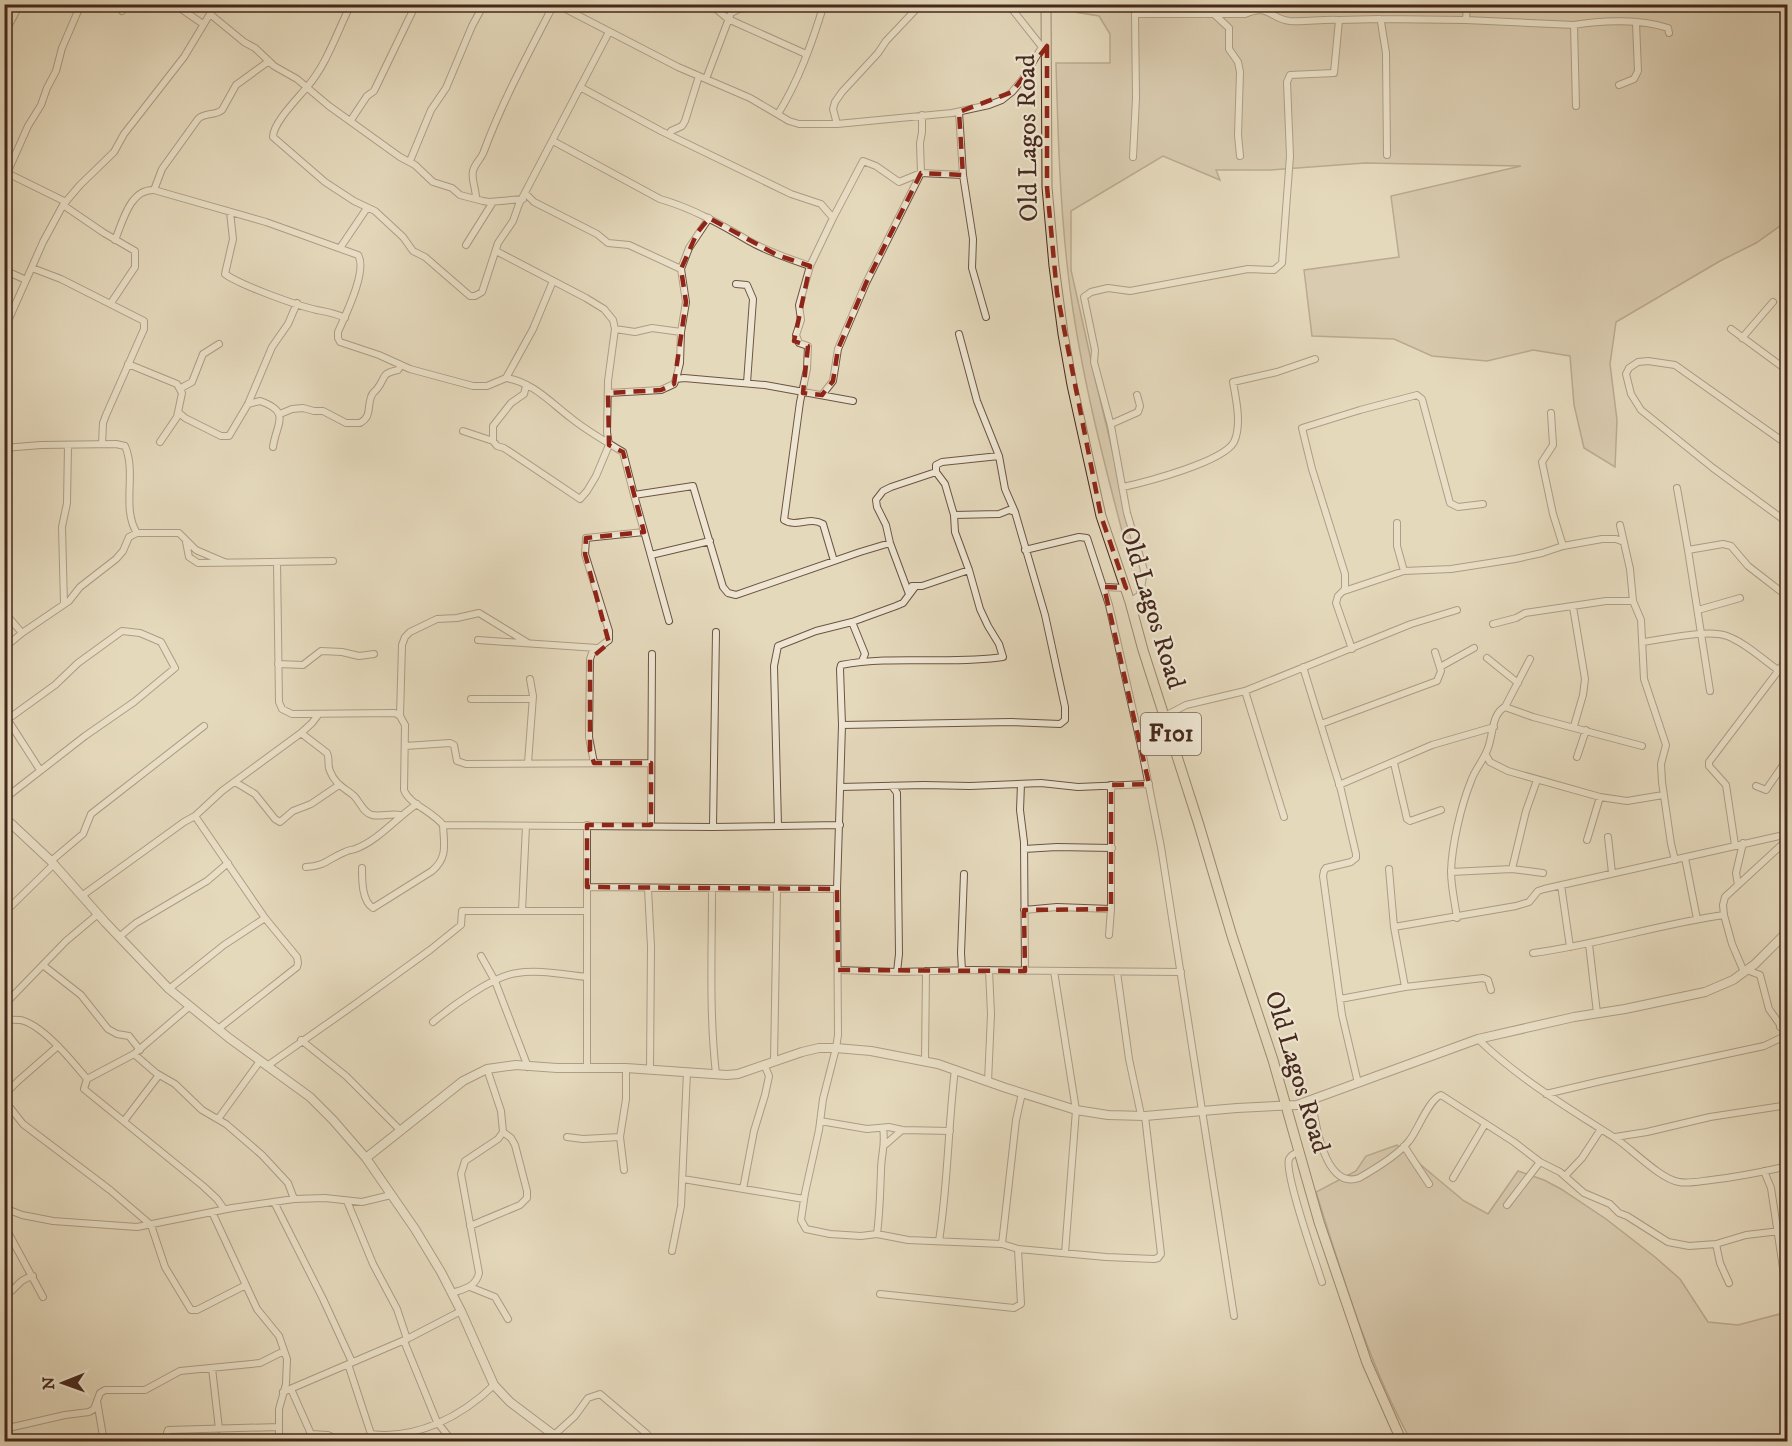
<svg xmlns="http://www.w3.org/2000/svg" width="1792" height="1446" font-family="'IM FELL DW Pica',serif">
	<rect width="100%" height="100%" fill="#e5d9bc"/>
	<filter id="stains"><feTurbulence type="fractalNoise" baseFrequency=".00333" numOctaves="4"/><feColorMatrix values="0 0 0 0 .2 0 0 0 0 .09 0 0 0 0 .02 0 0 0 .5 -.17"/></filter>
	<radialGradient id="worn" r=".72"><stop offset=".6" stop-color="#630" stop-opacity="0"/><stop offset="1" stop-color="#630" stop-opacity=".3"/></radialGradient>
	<path fill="#cabba1" stroke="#88715e" stroke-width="1.5" d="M1075 5H1787V221L1756 243 1720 261 1616 322 1610 364 1617 420 1615 467 1584 448 1574 405 1570 356 1533 350 1487 361 1432 356 1394 339 1312 336 1304 270 1399 257 1391 196 1521 166 1365 163 1270 170H1216L1220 180 1163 156 1071 211V270L1095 378 1121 487 1133 525 1132 569C1107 474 1081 379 1069 281 1060 208 1058 136 1056 63H1110V34L1099 16 1075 12Z
		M1397 1145 1464 1201 1488 1214 1518 1171 1544 1180 1561 1189 1606 1219 1655 1257 1680 1279 1708 1322 1738 1325 1787 1312V1441H1411C1368 1363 1343 1277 1316 1192L1356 1171 1366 1156Z"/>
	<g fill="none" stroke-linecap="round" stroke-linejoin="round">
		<defs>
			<path id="minor" d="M174 4 203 24
				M351 4C337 32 327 64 307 87 297 99 273 123 273 137L325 182 354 201 375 211 403 237 413 251 425 257 470 296H475L482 292 498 243 513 221 519 204 609 32
				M556 4 678 67 750 98 789 121 799 124H837L952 113 989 105 1002 100 1012 92 1022 80 1042 47 1047 46
				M706 4 715 8 728 19 806 54
				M1008 4 1042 47
				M122 11 128 4
				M210 14 244 42 255 48 274 66 297 79 329 106 400 157 415 165 433 182 452 188 460 195 483 201 489 202 523 199
				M1214 14 1229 28V49L1238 62 1240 72 1238 135 1240 156
				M1380 19 1466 20 1467 4
				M1339 20 1380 19 1381 22 1386 53 1387 155
				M1466 20 1574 25 1576 106
				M1574 25C1602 20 1641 19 1668 28L1669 33
				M4 34 20 4
				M706 79 731 13 739 9 761 4
				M1619 85 1634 79 1638 71 1636 23
				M580 87 661 131 791 194 821 204 833 218
				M959 112 963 175 973 239 972 268 986 317
				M778 114C799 80 812 43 824 4
				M351 120 367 96 374 91 416 4
				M837 124 833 109 835 102 842 92 878 53 886 41 921 4
				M670 134 671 131 682 126 685 121 699 76
				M553 141 660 199C692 208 722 225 749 241 768 252 790 259 810 266
				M1133 157 1136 98 1135 14H1190
				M410 161 431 110 446 88 472 26 484 4
				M5 172 66 202
				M4 180 28 126 41 105 47 88 56 71 62 48 81 4
				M154 190 162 169 198 119C205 112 215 116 222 110L236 85 269 61
				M525 193 534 202 597 234 608 243 629 245 681 269
				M476 198C476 189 471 179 473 171 475 163 482 158 484 151 503 100 529 52 554 4
				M63 205 104 233 135 251V267L111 303
				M230 212 233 239 225 274C240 285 298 306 317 310 328 312 335 313 345 318
				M115 240C123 221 130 189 154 190L266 222 358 255C368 270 345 316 338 332V338L340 342 379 355 410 369 473 386H487L506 378C533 382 551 403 571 418 587 431 605 441 623 452L634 495 693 486 723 587 728 593 736 595 860 552 890 543
				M466 245 493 202
				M340 248 367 208
				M32 268 61 279 144 321V329L106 415 103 423 102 444
				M4 270 26 280
				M736 284 747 285 753 299 747 383
				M615 329 635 332 652 328 681 332 686 302 681 269 689 248 709 218
				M1731 329 1788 371
				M4 330 43 242 63 205 80 185 114 152 124 134 184 57 216 4
				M1742 338 1773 302
				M128 364 177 384 182 393 177 417 160 442
				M506 378 533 329 553 281
				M676 379 680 363 681 332
				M181 388 192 382 203 354 219 344
				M608 393 661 390 674 384 676 379 684 378 765 385 853 401
				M822 395 833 381 838 349 866 283 921 173 920 143 922 132V115
				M248 404 260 401C292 412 276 424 273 447
				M178 412 185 418 221 436H229L248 404 272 347 288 324 297 303
				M1551 413 1553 445 1542 462 1553 514 1563 546
				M280 414 292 409 303 408 314 411H323L346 423H360C372 416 367 408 371 397 372 393 375 391 377 389 387 376 380 374 398 370L401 365
				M1111 424 1138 412 1140 406 1137 395
				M463 431 493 441 497 446 504 448 580 499 587 491 596 476 609 445 607 432 608 381 615 329 613 320 604 309 586 298 496 251
				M493 441V426L511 403 524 394 526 386
				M1788 445 1675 365 1648 361 1638 362 1629 368 1626 374 1631 394 1641 410 1713 468 1788 523
				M4 448 41 445 116 444 125 446C137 473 121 508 137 533
				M999 456 942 462 936 465V472L945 484 954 515 955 532 969 570 980 609 988 626 999 644 1003 657C949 665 895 655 841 665L840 669 842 725 837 889 838 1035 836 1048 823 1099 819 1130 805 1193 801 1220 806 1229 830 1234 861 1236 877 1234 908 1240 1002 1244 1018 1249 1106 1257 1154 1259 1158 1258 1161 1254 1145 1116
				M1123 487C1146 482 1223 462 1234 442 1242 425 1236 399 1233 382L1277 372 1315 359
				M1677 488 1688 550 1723 544 1731 546 1748 566 1788 597
				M634 495 669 621
				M954 515 999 514 1009 510 1015 512
				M1397 523V546L1404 571
				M1620 525 1630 569 1633 601 1641 620 1644 679 1666 745 1661 764 1662 782 1671 844 1675 860
				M186 542 189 557 198 563 333 561
				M1025 550 1079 537 1087 538 1109 605 1141 746 1161 847 1234 1316
				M1688 550 1710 691
				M651 555 710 541
				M834 561 823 524C810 516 796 528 784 520L800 402 807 369 808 346 799 343 796 335 801 320 799 305 810 266 833 218 863 161 876 166 899 182 921 173 963 175
				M277 562 279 702 282 709 292 714 395 713 400 716 405 725 404 790C409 804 432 811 443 825 444 845 448 857 432 871L373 908C362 901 362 881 362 868
				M4 568C11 559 7 549 5 539
				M912 586H922L969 570
				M1104 587 1126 588
				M1344 591 1404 571 1451 569 1515 559 1542 553 1563 546 1602 539H1616L1624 542
				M909 594 890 543 886 525 877 507 876 500 883 491 891 487 936 472
				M1130 602 1140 595 1144 570 1127 513 1111 426 1094 362 1095 350 1084 297 1091 292 1108 288 1130 291 1248 269 1274 270 1282 263 1290 156 1287 82 1290 75 1334 73 1339 20C1323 19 1306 22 1290 21 1270 19 1269 3 1245 14H1190V4
				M64 604 62 527 67 503 68 445
				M1573 607 1585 679 1583 695 1574 726
				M1698 610 1740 598
				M4 612 22 633
				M852 622 865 654 862 661
				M1493 624 1516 618 1525 613 1606 601H1633
				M478 640 597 648
				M1643 642C1666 639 1707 629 1727 636 1746 643 1762 659 1778 670
				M4 648 22 633 69 601 80 587 116 559 123 551 129 537 137 533H179L196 550 224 562
				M1352 649 1336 603 1338 596 1345 589V574L1312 469 1302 428 1360 410 1417 395 1422 399 1450 503 1458 507 1483 504
				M1487 658 1518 683
				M278 664 303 665 321 651 342 652 359 656 374 654
				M1303 667 1341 790 1356 854V858L1351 862 1326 868 1324 871 1323 876 1342 1015 1358 1083
				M1440 667 1474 648
				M1245 691 1284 817
				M471 699H532
				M1505 707 1530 659
				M4 714 40 770
				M400 716 402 645 405 637 410 632 437 619 457 618 479 613 528 643
				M1165 716 1186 705 1245 691 1411 624 1457 610
				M1321 724 1437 681 1441 671 1435 652
				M842 725 1011 722 1060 724 1065 720V707L1045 615 1015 512 1005 489 999 456 977 401 959 334
				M301 733 327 753C330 759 327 765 330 771 335 784 343 787 353 795 360 801 362 812 372 815 381 817 391 813 400 815
				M405 746 450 743 454 745 457 761 466 764 651 763
				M1486 755 1490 762 1508 771 1600 797 1627 801 1663 795
				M1577 757 1586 730
				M528 763 533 696 530 679
				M594 763 589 737 590 659 592 653 609 640V631L585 554 586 538 644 532
				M1394 763 1407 819 1410 821 1441 810
				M235 782 255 794 275 819 280 822 293 811 311 804 339 785
				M1021 784 1020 810 1024 842 1025 971
				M1339 785 1432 745 1494 727
				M892 786 897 793 899 954 897 972
				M1756 786 1766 790 1788 758
				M840 787 924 785 970 786 1041 783 1078 787 1149 784
				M4 799 85 736 134 702 175 668 161 642 140 633 122 631 78 663 55 685 8 719
				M195 816 265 918 297 957 298 963 297 967 218 1029
				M443 825 713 827 840 825
				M587 825V1068
				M651 825 652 654
				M778 825 774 666 778 646 816 631 852 622 896 606 903 603 915 587
				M713 827 716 632
				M1608 837 1612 873
				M1587 840 1600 797
				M1735 845 1726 785 1709 766V762L1788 658
				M1024 849 1057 847 1112 848
				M1685 858 1697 919
				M51 861 83 834 91 814 204 726
				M306 867C326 866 329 858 345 852 348 850 352 850 355 849 379 840 396 818 417 804
				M1389 869 1394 927 1405 987
				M1512 869 1526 811 1537 780
				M1451 872 1512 869 1543 873
				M1561 885 1570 947
				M1738 885 1736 873 1743 843
				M587 887 837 889
				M648 888 651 947 650 1070
				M712 889C712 951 709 1012 716 1074
				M83 895 184 822 195 816 222 791 301 733 312 723 318 715
				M1024 910 1057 907 1111 909
				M522 911 526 826
				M4 913 54 864
				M1724 915 1723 905 1725 897 1788 839
				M1457 918C1455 903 1451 887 1451 871 1452 844 1461 806 1471 781 1475 769 1484 760 1488 748 1493 735 1492 713 1505 707L1533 717 1642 746
				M1394 927 1516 906 1529 902 1538 891 1544 889 1788 834
				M1109 935 1111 909V785
				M119 937 136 923 207 881 228 863
				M1589 944 1597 1013
				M1533 953C1597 945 1659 924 1724 915L1732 944 1744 972
				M481 956 495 981 528 1067
				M44 966 81 995 108 1029 117 1034 129 1036 140 1050
				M838 970 897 972 972 970 1181 972
				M962 970 961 953 964 874
				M1747 970 1760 975 1769 1009 1788 1036
				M1054 971 1076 1110 1065 1253
				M1117 972 1129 1059 1141 1115
				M169 989 224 945 265 918
				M1340 999 1405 987 1483 978 1488 980 1491 990
				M4 1005 66 941 98 914
				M190 1006 134 1054 87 1079 84 1089 203 1186 217 1199 224 1209
				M4 1020C11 1020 18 1019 24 1021 45 1028 73 1062 87 1079
				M433 1022C452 1006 493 976 517 973 539 969 565 975 587 977
				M1780 1027 1788 1022
				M1478 1039C1519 1079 1567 1107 1615 1138 1632 1149 1660 1179 1679 1182 1689 1184 1701 1181 1711 1180 1737 1177 1762 1172 1788 1166
				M301 1040 346 1076 400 1130
				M134 1054 156 1073 175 1084 202 1110 226 1124 262 1155 288 1183 294 1199
				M774 1061 777 889
				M925 1061 926 971
				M267 1066 354 1005 430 950 461 925 462 911H587
				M988 1082 991 1014 989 970
				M1546 1094 1601 1081 1764 1046 1787 1035
				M4 1095 18 1081 58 1046
				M4 1100 23 1124 110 1190 151 1225 165 1267 191 1310H197L246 1285
				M1312 1100C1315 1123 1325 1190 1359 1178 1373 1170 1399 1154 1409 1141 1418 1130 1429 1099 1441 1095L1514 1142 1540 1162 1560 1172 1584 1193 1610 1204 1619 1213 1627 1216 1668 1242 1689 1246 1716 1244 1746 1235 1788 1230
				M218 1119 260 1061
				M124 1121 159 1075
				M820 1121 867 1129 889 1127 902 1130 950 1131
				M567 1137 583 1139 620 1137
				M1615 1137 1647 1132 1710 1117 1788 1105
				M886 1144 902 1130
				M1404 1146 1429 1184
				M1300 1151C1295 1153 1291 1155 1289 1159 1284 1173 1316 1263 1322 1282
				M624 1170 620 1137 626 1099V1068
				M1764 1171 1771 1188 1788 1301
				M1565 1176 1582 1158 1601 1129
				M1453 1178 1485 1124
				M683 1179 804 1199
				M743 1189 754 1131 765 1095 769 1076 764 1064
				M347 1201 373 1264 397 1309 407 1339
				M274 1202 323 1299 352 1362
				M1507 1205 1540 1162
				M4 1208 22 1215 53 1221 137 1227 232 1208 294 1199 325 1198 362 1202 391 1195
				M212 1212 257 1309 279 1336 287 1359 286 1384 279 1409V1442
				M4 1225 43 1297
				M470 1226 520 1205 527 1198V1191L515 1145 511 1138 503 1132
				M877 1234C880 1211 880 1194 881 1171 881 1154 886 1145 883 1128
				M939 1241C948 1184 948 1127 955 1069
				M1002 1244 1016 1120 1022 1093
				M1716 1244 1720 1263 1729 1283
				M672 1251 681 1206 687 1072
				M470 1287 495 1297 508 1319
				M452 1293C464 1289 476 1287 479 1273L461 1174 465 1161 498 1139 503 1132 501 1111 487 1069
				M880 1294 1014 1308 1021 1304 1018 1249
				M4 1295C17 1291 16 1280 33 1276
				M404 1341 437 1422 453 1442
				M348 1364 371 1434C417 1440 462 1416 494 1385
				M212 1368 219 1429
				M291 1389 311 1434 328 1435 336 1439V1442
				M283 1392 407 1339 461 1311
				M97 1401 104 1442
				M4 1408 10 1428
				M4 1429 65 1415 89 1412 94 1409 100 1393 105 1390H145L180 1371 260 1363 284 1351
				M554 1435 575 1416 588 1398 600 1394 647 1434 652 1442
				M164 1442 168 1430 279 1427"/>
			<path id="tertiary" d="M4 817 51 861 105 922 169 989 229 1038 310 1097 333 1120 366 1158 415 1229 441 1272 461 1311 494 1385 510 1402 563 1442
				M366 1158 463 1081 487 1069 516 1065 557 1068H626L727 1075 738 1074 802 1052 819 1048H836L871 1051 938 1064 1006 1088 1076 1110 1108 1115 1145 1116 1237 1108 1297 1105 1478 1039 1574 1017 1625 1009 1705 992 1733 980 1755 964 1788 931"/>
			<path id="primary" d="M1046 4 1047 187 1054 266 1063 334 1072 385 1101 516 1130 602 1143 650 1199 825 1232 936 1273 1060 1319 1222 1367 1363 1402 1442"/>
		</defs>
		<use href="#minor" stroke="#6d5444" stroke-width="8"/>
		<use href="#tertiary" stroke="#6d5444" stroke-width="10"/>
		<use href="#primary" stroke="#45271c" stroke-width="11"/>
		<use href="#minor" stroke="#eee6d3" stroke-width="6"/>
		<use href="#tertiary" stroke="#eee6d3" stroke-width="8"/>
		<use href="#primary" stroke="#e5d9bc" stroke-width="9"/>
	</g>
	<path d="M0 0H1792V1446H0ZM1047 46V187L1057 293 1101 516 1126 588 1104 587 1149 784 1111 785V909L1024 910 1025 971 838 970 837 889 587 887V825H651V763H594L590 751V659L609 643 585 554 586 538 644 532 623 452 609 445 608 393 661 390 674 384 686 302 681 269 697 233 709 218 777 255 810 266 794 341 808 346 803 393 822 395 833 381 838 349 866 283 921 173 963 175 959 112 1012 92Z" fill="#e5d9bc" fill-opacity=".55" fill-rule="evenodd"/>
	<path fill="none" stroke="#8f2418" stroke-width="4.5" stroke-dasharray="12 8" stroke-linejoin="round" d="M1047 46V187L1057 293 1101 516 1126 588 1104 587 1149 784 1111 785V909L1024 910 1025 971 838 970 837 889 587 887V825H651V763H594L590 751V659L609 643 585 554 586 538 644 532 623 452 609 445 608 393 661 390 674 384 686 302 681 269 697 233 709 218 777 255 810 266 794 341 808 346 803 393 822 395 833 381 838 349 866 283 921 173 963 175 959 112 1012 92Z"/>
	<g text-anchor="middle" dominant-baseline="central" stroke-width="4.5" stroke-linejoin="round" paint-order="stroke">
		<rect fill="#eee6d3" stroke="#786053" stroke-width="1.5" x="1141" y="713" width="60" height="42" rx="4.5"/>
		<g font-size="24" font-weight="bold" fill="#45271c">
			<text x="1171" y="734">F101</text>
		</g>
		<g font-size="26" fill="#45271c" stroke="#eee6d3">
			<text transform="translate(1028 138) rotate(-91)">Old Lagos Road</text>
			<text transform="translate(1152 608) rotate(73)">Old Lagos Road</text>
			<text transform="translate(1297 1072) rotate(73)">Old Lagos Road</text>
		</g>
	</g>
	<rect width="1792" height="1446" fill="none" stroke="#e5d9bc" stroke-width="24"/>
	<rect x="6" y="6" width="1780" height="1434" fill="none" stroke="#45271c" stroke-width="3"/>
	<rect x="12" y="12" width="1768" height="1422" fill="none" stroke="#45271c" stroke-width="1.5"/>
	<g transform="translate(63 1383) rotate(269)" stroke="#eee6d3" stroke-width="4.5" paint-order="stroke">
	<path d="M0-4.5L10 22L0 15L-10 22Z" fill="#45271c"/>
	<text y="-9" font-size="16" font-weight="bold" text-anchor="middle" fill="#45271c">N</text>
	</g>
	<rect width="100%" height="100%" filter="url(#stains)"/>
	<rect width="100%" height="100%" fill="url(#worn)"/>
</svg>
